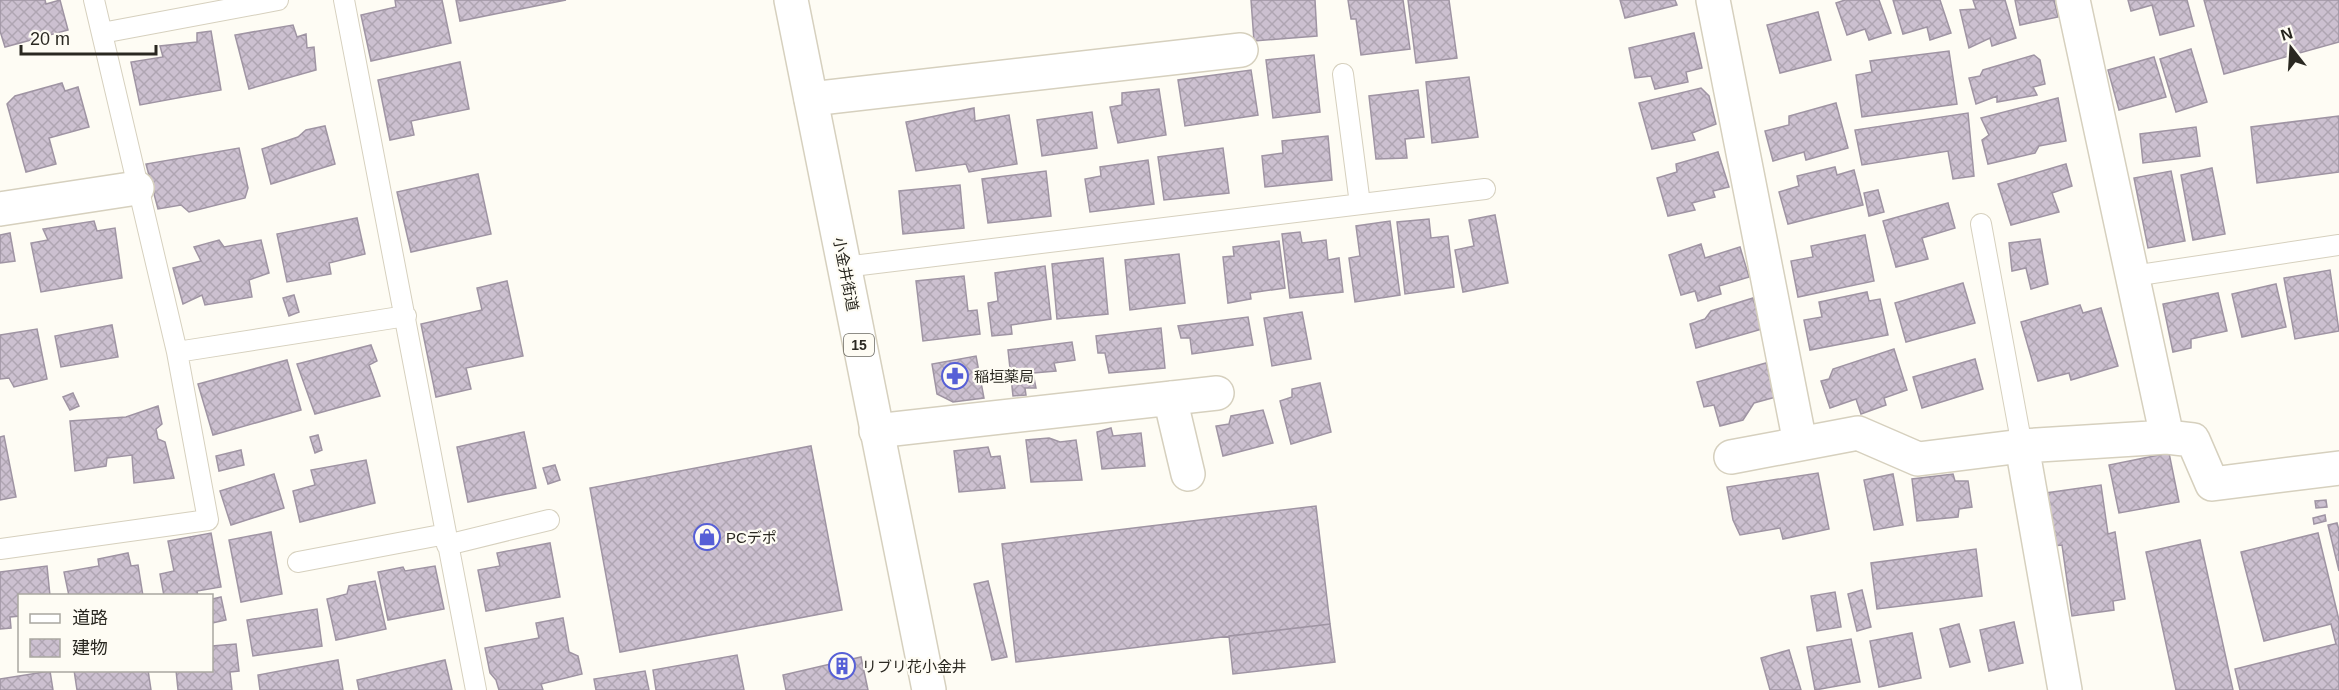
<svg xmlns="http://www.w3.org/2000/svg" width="2339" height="690" font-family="Helvetica,'Noto Sans JP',sans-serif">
	<defs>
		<pattern id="building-cross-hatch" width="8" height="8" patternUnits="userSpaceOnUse" patternTransform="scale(1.5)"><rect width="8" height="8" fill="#ccc0d0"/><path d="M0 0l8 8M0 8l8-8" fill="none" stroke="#afa5b2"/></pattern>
	</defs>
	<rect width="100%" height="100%" fill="#fefcf4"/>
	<path fill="url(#building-cross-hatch)" stroke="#9f94a3" stroke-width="1.5" d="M0 0H45L46 4 60 0 68 30 5 47 0 31Z
		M395 0H442L451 43 371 61 361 15 396 7Z
		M456 0H566L460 21Z
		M1251 0H1315L1317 36 1254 41Z
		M1348 0H1403L1410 49 1361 55 1356 19H1351Z
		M1408 0H1449L1457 58 1416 63Z
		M1620 0H1675L1677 5 1625 18Z
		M1845 0H1879L1891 33 1869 40 1865 29 1847 35 1836 3Z
		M1893 0H1940L1951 33 1930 40 1927 27 1903 34Z
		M1973 0H2005L2016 38 1992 46 1990 38 1969 48 1960 10 1976 9Z
		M2015 0H2054L2058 17 2020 25Z
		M2128 0H2187L2194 26 2160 35 2152 5 2131 11Z
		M2204 0H2339V42L2224 74Z
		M1818 12 1831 60 1780 73 1767 25Z
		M293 25 297 37 306 34 307 48 314 47 316 70 249 89 235 35Z
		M211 31 221 90 140 105 131 62 163 57 160 46 197 42V33Z
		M1694 33 1702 68 1686 72 1688 82 1655 89 1651 76 1635 78 1629 48Z
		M2191 49 2207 102 2176 112 2160 59Z
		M1949 51 1957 104 1862 117 1856 75 1872 72 1870 61Z
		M1314 55 1320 112 1273 118 1266 60Z
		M2034 55 2040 60 2045 84 2033 87 2037 95 1997 102V96L1976 104 1969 78 1980 76 1983 70Z
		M2154 57 2166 97 2119 110 2108 70Z
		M460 62 469 109 411 121 414 135 390 140 378 80Z
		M1251 70 1258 115 1185 126 1178 80Z
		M1469 77 1478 137 1432 143 1426 82Z
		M62 83 65 91 78 87 89 127 49 138 56 164 26 172 7 104 15 96Z
		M1701 88 1709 96 1716 124 1692 133 1695 140 1652 149 1639 103Z
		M1159 89 1166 135 1118 143 1110 107 1122 105V93Z
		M1418 90 1424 137 1405 139 1407 158 1376 159 1369 96Z
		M2058 98 2066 141 2039 146 2035 153 1988 164 1982 140 1989 135 1981 118Z
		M1836 103 1848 148 1806 160 1804 152 1773 161 1765 131 1789 125V116Z
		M974 108 975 121 1009 115 1017 164 969 172 966 164 916 171 906 122Z
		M1092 112 1097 148 1042 156 1037 120Z
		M1968 113 1974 176 1953 179 1948 151 1862 165 1855 130Z
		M2339 116V172L2257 183 2251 127Z
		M325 126 335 164 271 184 262 149 298 137 306 130Z
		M2196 127 2200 156 2143 163 2140 134Z
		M1328 136 1332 180 1265 187 1262 156 1283 153 1282 141Z
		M239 148 248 188 245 198 189 212 181 205 158 209 146 164Z
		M1223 148 1229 193 1164 200 1158 157Z
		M1718 152 1729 187 1713 191 1715 197 1692 203 1695 210 1668 216 1657 178 1677 172 1676 164Z
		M1148 160 1154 204 1090 212 1085 179 1101 176 1100 167Z
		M2066 164 2072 186 2052 193 2059 212 2011 225 1998 184Z
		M1835 167 1837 175 1854 170 1863 205 1788 224 1779 192 1799 186 1797 176Z
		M2212 168 2225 234 2193 240 2181 175Z
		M1046 171 1051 216 988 223 982 179Z
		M2171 171 2185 241 2148 248 2134 178Z
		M478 174 491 234 411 252 397 192Z
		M960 185 964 228 903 234 899 191Z
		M1878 190 1884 212 1869 216 1864 193Z
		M1948 203 1955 228 1922 238 1928 259 1896 267 1883 221Z
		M1495 215 1508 283 1463 292 1455 250 1474 246 1469 220Z
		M357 218 365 254 329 263 331 274 287 282 277 234Z
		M1429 219 1431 238 1448 236 1454 287 1405 294 1397 222Z
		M94 221 97 231 115 228 122 278 41 292 31 243 48 240 43 229Z
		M1390 221 1400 295 1355 302 1349 258 1360 256 1356 226Z
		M1300 232 1302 243 1326 240 1328 260 1339 258 1343 292 1290 298 1282 234Z
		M10 233 15 261 0 263V235Z
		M1865 235 1874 281 1798 297 1791 261 1813 257 1811 246Z
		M2040 239 2048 284 2031 289 2026 268 2012 271 2009 243Z
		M219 240 224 247 261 240 269 273 249 280 252 297 205 305 202 295 183 304 173 268 201 261 194 247Z
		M1279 241 1285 288 1250 293 1251 299 1228 303 1223 257 1234 256 1233 247Z
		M1701 244 1705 258 1740 247 1749 277 1719 286 1721 294 1698 301 1695 291 1681 295 1669 255Z
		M1179 254 1185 303 1130 310 1125 260Z
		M1103 258 1108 314 1057 319 1052 264Z
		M1045 266 1051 319 1011 325 1012 334 992 336 988 303 998 301 995 273Z
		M2330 270 2339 331 2295 339 2284 278Z
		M964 276 968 311 977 310 980 334 923 341 916 281Z
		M507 281 523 356 466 368 471 389 436 397 421 324 482 310 477 288Z
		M1963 283 1975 323 1906 342 1895 303Z
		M2276 284 2286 327 2242 337 2232 294Z
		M1867 292 1869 301 1880 299 1888 335 1810 350 1804 320 1822 317 1819 302Z
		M2218 293 2227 331 2191 339V348L2173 352 2163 304Z
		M294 295 299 312 289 316 283 298Z
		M1753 298 1762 329 1696 348 1690 324 1705 319 1711 311Z
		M2080 305 2083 313 2101 308 2118 366 2071 380 2069 373 2038 381 2021 322Z
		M1302 312 1311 359 1272 366 1264 318Z
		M1248 317 1253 345 1192 354 1190 338H1181L1178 326Z
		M112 325 118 357 61 367 55 336Z
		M1161 328 1165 368 1109 373 1105 353H1098L1096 336Z
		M37 329 47 379 14 387 9 378 0 379V335Z
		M1072 342 1075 360 1054 363 1056 371 1033 373 1036 388H1025L1026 395 1013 396 1008 350Z
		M371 345 377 361 369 365 380 396 315 414 297 364Z
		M1894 349 1907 390 1884 398 1886 405 1861 414 1856 399 1830 408 1821 381 1829 379 1833 369Z
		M976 356 984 398 953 402 937 394 932 364Z
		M1975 359 1983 389 1922 408 1913 377Z
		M287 360 301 410 213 435 198 384Z
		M1766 363 1776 397 1754 403 1743 420 1720 426 1714 405 1704 407 1697 382Z
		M1320 383 1331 432 1291 444 1280 401 1292 397V389Z
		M73 393 79 406 70 410 63 397Z
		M158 406 162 424 156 429 158 439 165 442 174 478 134 483 132 455 107 458 106 466 75 471 70 421 126 417Z
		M1263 410 1273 443 1223 456 1216 426 1229 424 1231 416Z
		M1111 428 1113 436 1141 433 1145 466 1102 469 1097 432Z
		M524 432 536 488 468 502 457 447Z
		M318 435 322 450 315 453 310 437Z
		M4 436 16 497 0 500V437Z
		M1049 438 1060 442 1076 440 1082 480 1031 482 1026 440Z
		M811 446 842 610 620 652 590 488Z
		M988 447 991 457 1000 456 1005 488 959 492 954 451Z
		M241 450 244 465 219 471 216 456Z
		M2169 453 2179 502 2119 513 2109 465Z
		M366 460 375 503 300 522 293 491 315 485 311 470Z
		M555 465 560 480 548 484 543 468Z
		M1818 473 1829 529 1783 539 1780 528 1740 535 1733 520 1727 487Z
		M274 474 284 508 231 525 220 491Z
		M1893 474 1903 525 1874 530 1864 480Z
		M1953 474 1955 481H1968L1972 507 1959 509 1958 517 1917 521 1912 479Z
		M2101 485 2108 534 2115 532 2125 599 2113 601 2114 610 2072 616 2062 545 2054 546 2046 493Z
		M2326 500 2327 507 2316 508 2315 501Z
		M1316 506 1330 624 1016 662 1002 544Z
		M2325 515 2326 521 2314 524 2313 518Z
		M2337 523 2339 530V571L2328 525Z
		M271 532 282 594 241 602 229 540Z
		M211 533 221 587 197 591 198 596H164L160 574 174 571 168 541Z
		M2318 533 2339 620V690H2240L2235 669 2336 644 2331 624 2264 641 2241 552Z
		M2200 540 2233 690H2176L2146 552Z
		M550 543 560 597 486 611 478 570 500 566 497 553Z
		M1976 549 1982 596 1877 609 1871 563Z
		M128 553 131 566 138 565 143 596H69L64 572 99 566 98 559Z
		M47 566 50 596H20V616L10 617 11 628 0 629V572Z
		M435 566 444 609 388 620 378 572 403 567 405 571Z
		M375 581 386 629 336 640 327 599 347 594 349 586Z
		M988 581 1007 657 992 660 974 584Z
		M1862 590 1871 627 1857 631 1848 594Z
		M1835 592 1841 627 1817 631 1811 596Z
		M221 597 226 620 212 623V599Z
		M317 609 322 646 253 656 247 620Z
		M563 618 569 652 578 656 582 674 541 684 543 690H499L496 680 490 673 485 648 539 638 536 623Z
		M2014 622 2023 663 1989 671 1980 630Z
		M1330 624 1335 662 1233 674 1229 636Z
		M1959 624 1970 662 1950 667 1940 629Z
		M1912 633 1921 678 1879 687 1870 641Z
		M1851 639 1860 682 1815 690 1807 647Z
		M236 644 239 671 230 672 232 690H178L176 670H212V646Z
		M1789 650 1801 690H1770L1761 658Z
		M737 655 744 690H656L653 670Z
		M861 657 868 690H786L783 675Z
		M338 660 343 690H260L258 675Z
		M445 660 452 690H359L357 680Z
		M74 670H148L151 690H77Z
		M50 671 53 690H0V679Z
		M645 671 649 690H596L594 679Z"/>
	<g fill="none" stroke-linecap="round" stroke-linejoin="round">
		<defs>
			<path id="lane" d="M344 0 476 690
				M102 33 278 0
				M1343 74 1360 204
				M1981 224 2022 446
				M844 267 1485 189
				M2133 276 2339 245
				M177 352 406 316
				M447 545 549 520
				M0 549 208 520 177 352 94 0
				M298 562 446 534"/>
			<path id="street" d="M1713 0 1800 443
				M2073 0 2167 437
				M811 99 1241 50
				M0 209 137 188
				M1170 398 1188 474
				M876 431 1217 393
				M2022 446 2065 690
				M1731 457 1858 433 1918 459 2022 446 2167 437 2193 440 2212 484 2339 468"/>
			<path id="primary" d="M791 0 929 690"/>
		</defs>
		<use href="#lane" stroke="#d6d0be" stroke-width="22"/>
		<use href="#street" stroke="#d6d0be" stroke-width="36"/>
		<use href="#primary" stroke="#d6d0be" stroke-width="36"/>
		<use href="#lane" stroke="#fff" stroke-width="20"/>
		<use href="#street" stroke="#fff" stroke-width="33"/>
		<use href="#primary" stroke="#fff" stroke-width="33"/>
	</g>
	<defs>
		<symbol id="pharmacy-ring" viewBox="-11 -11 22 22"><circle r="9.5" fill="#fefcf4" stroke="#565fd6" stroke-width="1.5"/><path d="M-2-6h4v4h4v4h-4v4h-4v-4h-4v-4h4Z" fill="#565fd6"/></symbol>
		<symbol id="shop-ring" viewBox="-11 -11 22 22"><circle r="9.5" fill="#fefcf4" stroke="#565fd6" stroke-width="1.5"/><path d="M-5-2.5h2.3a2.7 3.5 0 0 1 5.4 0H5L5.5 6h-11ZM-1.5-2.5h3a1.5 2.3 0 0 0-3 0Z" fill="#565fd6"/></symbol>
		<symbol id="building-ring" viewBox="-11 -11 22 22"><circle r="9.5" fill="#fefcf4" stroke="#565fd6" stroke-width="1.5"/><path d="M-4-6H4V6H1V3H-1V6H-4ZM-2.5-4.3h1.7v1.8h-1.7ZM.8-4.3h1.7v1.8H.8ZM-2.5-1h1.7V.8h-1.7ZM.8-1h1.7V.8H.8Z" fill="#565fd6"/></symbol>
	</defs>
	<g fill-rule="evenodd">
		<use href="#pharmacy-ring" x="940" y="361" width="30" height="30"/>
		<use href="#shop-ring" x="692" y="522" width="30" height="30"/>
		<use href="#building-ring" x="827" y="651" width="30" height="30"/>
	</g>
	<g text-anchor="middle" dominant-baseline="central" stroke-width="4.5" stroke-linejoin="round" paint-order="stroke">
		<rect fill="#fefcf4" stroke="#6a6860" stroke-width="1.5" x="844" y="334" width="30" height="22" rx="4.5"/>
		<g font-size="14" font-weight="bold" fill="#2a2821">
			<text x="859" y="345">15</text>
		</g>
		<g font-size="15" fill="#2a2821" stroke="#fefcf4">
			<text transform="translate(846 274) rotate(79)">小金井街道</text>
		</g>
		<g font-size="15" fill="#2a2821" stroke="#fefcf4" text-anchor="start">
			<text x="974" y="376">稲垣薬局</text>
			<text x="726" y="537">PCデポ</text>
			<text x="862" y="666">リブリ花小金井</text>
		</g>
	</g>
	<rect x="18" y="594" width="195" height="78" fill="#fefcf4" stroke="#a9a7a0" stroke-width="1.5"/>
	<rect x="30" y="614" width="30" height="9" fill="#ffffff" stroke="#a9a7a0" stroke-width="1.5"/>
	<text x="72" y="624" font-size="18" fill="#2a2821">道路</text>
	<rect x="30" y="639" width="30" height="18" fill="url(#building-cross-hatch)" stroke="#a9a7a0" stroke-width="1.5"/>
	<text x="72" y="654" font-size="18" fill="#2a2821">建物</text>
	<g transform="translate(2291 48) rotate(343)" stroke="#fefcf4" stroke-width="4.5" paint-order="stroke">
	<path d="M0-4.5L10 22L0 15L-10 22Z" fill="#2a2821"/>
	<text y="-9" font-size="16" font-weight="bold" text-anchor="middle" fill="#2a2821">N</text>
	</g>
	<path d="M21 45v9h135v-9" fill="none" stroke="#2a2821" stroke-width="3"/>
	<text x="30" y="45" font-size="18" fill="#2a2821" stroke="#fefcf4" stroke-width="4.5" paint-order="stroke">20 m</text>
</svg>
